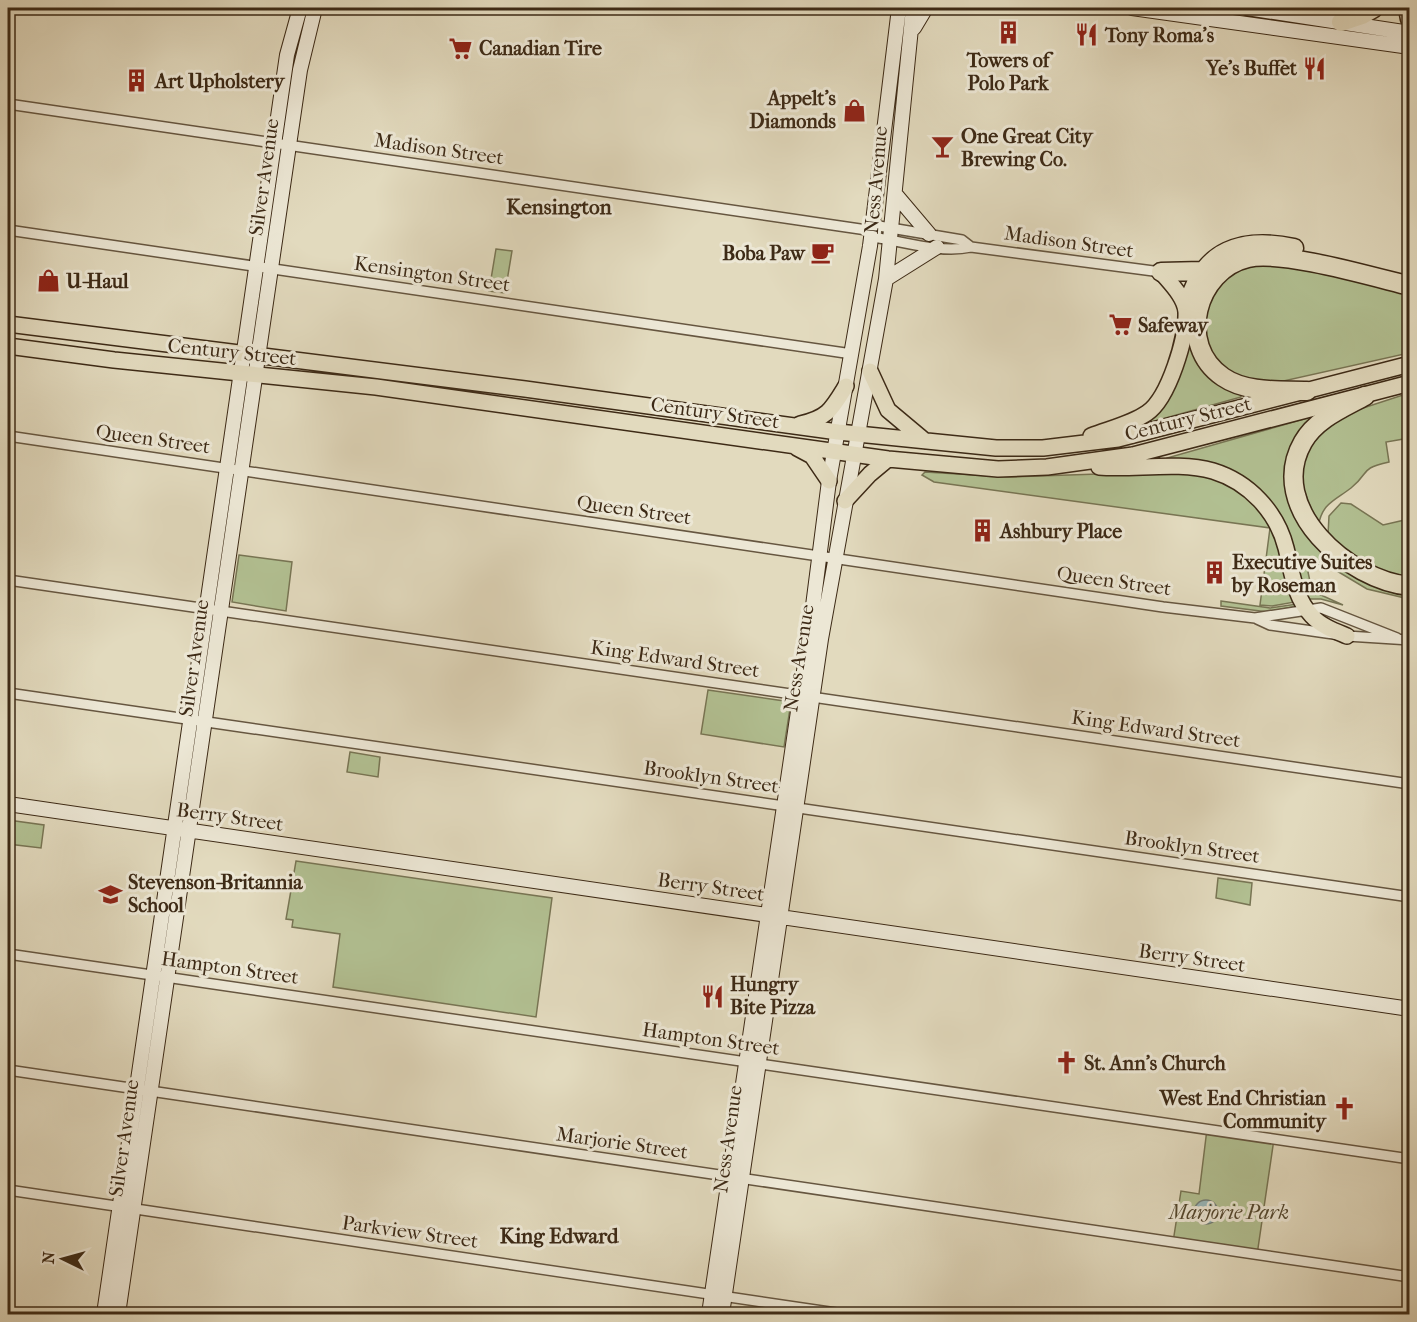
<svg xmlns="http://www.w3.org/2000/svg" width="1417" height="1322" font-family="'IM FELL French Canon',serif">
	<rect width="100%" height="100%" fill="#e2dabe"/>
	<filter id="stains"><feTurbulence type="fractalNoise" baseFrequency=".00333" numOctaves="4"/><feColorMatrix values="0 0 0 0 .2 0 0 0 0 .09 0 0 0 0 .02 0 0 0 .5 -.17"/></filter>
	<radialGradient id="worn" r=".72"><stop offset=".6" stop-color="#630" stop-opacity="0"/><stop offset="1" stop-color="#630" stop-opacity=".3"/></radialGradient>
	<path fill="#b2c092" stroke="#787554" stroke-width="1.5" d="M496 249 512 251 505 293 489 291Z
		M1228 261 1193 335 1240 392 1241 397 1137 426 1146 418 1188 323Z
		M1256 261 1409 290V353L1266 385C1255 383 1226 374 1218 366 1197 345 1199 306 1216 284 1224 274 1245 267 1256 261Z
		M1409 393V438L1386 442 1389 462C1358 469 1371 472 1351 488 1334 501 1322 503 1318 527L1298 474 1314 433 1354 411Z
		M1311 417 1313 423 1298 440 1308 529 1409 590V599L1367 589 1327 565 1318 564 1308 572 1312 591 1343 605 1321 599H1305L1257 491 1167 463V458Z
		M1189 471 1229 482 1270 518 1295 602 1272 606 1260 605 1270 528 934 482 922 475 925 472 1008 477Z
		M1341 503 1351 504 1383 525 1409 519V581L1372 572 1328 535 1329 516Z
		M239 555 292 562 286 611 232 602Z
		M1221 601 1270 608 1297 604 1298 606 1268 612 1221 606Z
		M708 690 791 702 784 747 701 734Z
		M350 752 380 757 378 777 347 772Z
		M8 820 44 825 41 848 8 844Z
		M296 861 552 898 536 1017 333 987 340 934 292 927 293 920 286 919Z
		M1218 878 1252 883 1250 905 1216 898Z
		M1207 1129 1274 1139 1257 1255 1173 1242 1181 1191 1199 1194Z"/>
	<path fill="#98b8bb" stroke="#747f79" stroke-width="1.5" d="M1194 1212a12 12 0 1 1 24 0a12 12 0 1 1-24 0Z"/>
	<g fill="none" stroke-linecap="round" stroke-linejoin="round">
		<defs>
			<path id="street" d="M8 104 860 229 866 230 872 237C903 241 940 254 971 247L1161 272
				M870 227 873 225 962 240 971 247
				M8 230 852 354
				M8 436 1163 607 1255 618 1321 608 1397 638
				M8 580 1410 784
				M1257 619 1270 625 1347 636 1410 640
				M8 693 1410 897
				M8 954 1410 1159
				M8 1070 1410 1277
				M8 1190 843 1314"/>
			<path id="secondary" d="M1132 8 1410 47
				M1247 8 1410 33
				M914 28 926 8
				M896 195 929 234
				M886 279 937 247
				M8 804 1410 1009
				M104 1314 287 55 300 8
				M118 1314 300 70 315 8
				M709 1314 809 637 829 481 870 246 899 8
				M722 1314 821 639 886 279 913 8"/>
			<path id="primary" d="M8 324 525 389 838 432 996 448H1043L1118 439 1410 364
				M8 346 114 360 376 387 888 459 998 469 1047 467 1133 455 1410 383
				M870 371 888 410 925 441
				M800 424C828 418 832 409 846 386
				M1091 436C1109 429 1131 424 1147 413 1169 398 1187 337 1186 312 1185 297 1170 283 1161 272
				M797 448 812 456 829 481
				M1099 467C1135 470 1178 461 1213 471 1249 482 1277 512 1286 548 1292 572 1294 597 1312 616 1321 626 1335 631 1347 636
				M845 501 870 474 888 459"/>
			<path id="highway" d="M1408 8 1410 19
				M1341 22 1362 15 1374 8
				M1161 272 1202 271
				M1188 305C1203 250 1242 237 1294 248
				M1307 391C1280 390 1246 393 1223 377 1176 345 1196 270 1248 258 1281 250 1373 277 1410 286
				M1365 396C1343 408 1316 419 1303 442 1265 508 1349 581 1410 586"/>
		</defs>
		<use href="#street" stroke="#665640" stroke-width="12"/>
		<use href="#secondary" stroke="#3d2a16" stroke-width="16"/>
		<use href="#primary" stroke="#3d2a16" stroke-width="18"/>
		<use href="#highway" stroke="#3d2a16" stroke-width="21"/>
		<use href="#street" stroke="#ece7d5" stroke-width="9"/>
		<use href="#secondary" stroke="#ece7d5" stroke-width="14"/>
		<use href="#primary" stroke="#e2dabe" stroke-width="15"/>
		<use href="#highway" stroke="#e2dabe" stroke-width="18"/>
	</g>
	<defs>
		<symbol id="building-bare" viewBox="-9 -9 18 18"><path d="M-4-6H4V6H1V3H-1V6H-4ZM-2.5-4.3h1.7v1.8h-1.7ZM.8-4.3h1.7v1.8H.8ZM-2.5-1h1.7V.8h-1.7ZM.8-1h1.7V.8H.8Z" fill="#8f2418" stroke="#ece7d5" stroke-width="2.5" paint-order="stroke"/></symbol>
		<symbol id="restaurant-bare" viewBox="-9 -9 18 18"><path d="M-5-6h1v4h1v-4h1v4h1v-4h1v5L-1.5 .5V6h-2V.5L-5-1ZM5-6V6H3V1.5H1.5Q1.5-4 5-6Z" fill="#8f2418" stroke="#ece7d5" stroke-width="2.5" paint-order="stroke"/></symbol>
		<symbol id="supermarket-bare" viewBox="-9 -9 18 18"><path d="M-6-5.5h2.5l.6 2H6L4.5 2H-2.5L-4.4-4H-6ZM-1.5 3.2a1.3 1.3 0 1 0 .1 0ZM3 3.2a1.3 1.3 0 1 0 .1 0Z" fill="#8f2418" stroke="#ece7d5" stroke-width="2.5" paint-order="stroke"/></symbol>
		<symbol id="shop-bare" viewBox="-9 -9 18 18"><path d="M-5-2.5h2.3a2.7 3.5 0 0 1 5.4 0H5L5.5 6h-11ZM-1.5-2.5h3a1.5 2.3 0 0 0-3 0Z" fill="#8f2418" stroke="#ece7d5" stroke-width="2.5" paint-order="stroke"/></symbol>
		<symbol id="bar-bare" viewBox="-9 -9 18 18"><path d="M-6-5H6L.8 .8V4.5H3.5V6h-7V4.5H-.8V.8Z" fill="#8f2418" stroke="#ece7d5" stroke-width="2.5" paint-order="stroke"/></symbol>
		<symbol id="cafe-bare" viewBox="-9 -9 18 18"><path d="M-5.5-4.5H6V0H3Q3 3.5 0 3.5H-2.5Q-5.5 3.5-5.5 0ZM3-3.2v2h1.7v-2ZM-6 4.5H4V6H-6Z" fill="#8f2418" stroke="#ece7d5" stroke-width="2.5" paint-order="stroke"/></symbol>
		<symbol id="school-bare" viewBox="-9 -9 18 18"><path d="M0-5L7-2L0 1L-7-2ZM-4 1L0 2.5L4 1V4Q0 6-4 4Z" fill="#8f2418" stroke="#ece7d5" stroke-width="2.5" paint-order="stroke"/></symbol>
		<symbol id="church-bare" viewBox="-9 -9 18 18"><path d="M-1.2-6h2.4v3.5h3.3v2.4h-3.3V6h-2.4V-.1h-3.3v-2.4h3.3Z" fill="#8f2418" stroke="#ece7d5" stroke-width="2.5" paint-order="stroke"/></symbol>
	</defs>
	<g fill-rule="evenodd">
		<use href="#building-bare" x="992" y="16" width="33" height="33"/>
		<use href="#restaurant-bare" x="1070" y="18" width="33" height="33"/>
		<use href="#supermarket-bare" x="444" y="32" width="33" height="33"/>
		<use href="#restaurant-bare" x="1298" y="52" width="33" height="33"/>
		<use href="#building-bare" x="120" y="64" width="33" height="33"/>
		<use href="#shop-bare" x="838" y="94" width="33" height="33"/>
		<use href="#bar-bare" x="926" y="130" width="33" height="33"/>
		<use href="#cafe-bare" x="806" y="236" width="33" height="33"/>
		<use href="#shop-bare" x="32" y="264" width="33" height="33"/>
		<use href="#supermarket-bare" x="1104" y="308" width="33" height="33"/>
		<use href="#building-bare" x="966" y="514" width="33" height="33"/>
		<use href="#building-bare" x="1198" y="556" width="33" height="33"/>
		<use href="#school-bare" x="94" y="878" width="33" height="33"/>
		<use href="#restaurant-bare" x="696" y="980" width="33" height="33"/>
		<use href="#church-bare" x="1050" y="1046" width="33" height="33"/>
		<use href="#church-bare" x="1328" y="1092" width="33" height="33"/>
	</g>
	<g text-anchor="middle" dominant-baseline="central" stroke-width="6" stroke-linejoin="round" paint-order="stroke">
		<g font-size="20" font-weight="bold" fill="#3d2a16" stroke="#ece7d5" text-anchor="start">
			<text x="1105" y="35">Tony Roma's</text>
			<text x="479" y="48">Canadian Tire</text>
			<text x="1008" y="60" text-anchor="middle">Towers of<tspan x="1008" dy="23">Polo Park</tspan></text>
			<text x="1297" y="68" text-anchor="end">Ye's Buffet</text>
			<text x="155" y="81">Art Upholstery</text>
			<text x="836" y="98" text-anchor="end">Appelt's<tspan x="836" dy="23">Diamonds</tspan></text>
			<text x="961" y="136">One Great City<tspan x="961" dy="23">Brewing Co.</tspan></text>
			<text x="805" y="253" text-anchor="end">Boba Paw</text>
			<text x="66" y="281">U-Haul</text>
			<text x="1138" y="325">Safeway</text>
			<text x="1000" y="531">Ashbury Place</text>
			<text x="1232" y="562">Executive Suites<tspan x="1232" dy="23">by Roseman</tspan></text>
			<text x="128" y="882">Stevenson-Britannia<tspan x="128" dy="23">School</tspan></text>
			<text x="730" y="984">Hungry<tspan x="730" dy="23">Bite Pizza</tspan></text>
			<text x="1084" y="1063">St. Ann's Church</text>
			<text x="1326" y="1098" text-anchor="end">West End Christian<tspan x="1326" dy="23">Community</tspan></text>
		</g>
		<g font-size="20" fill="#3d2a16" stroke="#ece7d5">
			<text transform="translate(439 149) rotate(8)">Madison Street</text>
			<text transform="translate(264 177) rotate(-82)">Silver Avenue</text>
			<text transform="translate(876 180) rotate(-85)">Ness Avenue</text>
			<text transform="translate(1069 242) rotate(8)">Madison Street</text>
			<text transform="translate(432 274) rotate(8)">Kensington Street</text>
			<text transform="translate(232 352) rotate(6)">Century Street</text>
			<text transform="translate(715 413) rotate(8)">Century Street</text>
			<text transform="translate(1188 419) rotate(-14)">Century Street</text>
			<text transform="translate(153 439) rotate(8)">Queen Street</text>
			<text transform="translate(634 510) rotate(8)">Queen Street</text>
			<text transform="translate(1114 581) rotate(8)">Queen Street</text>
			<text transform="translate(194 658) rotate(-82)">Silver Avenue</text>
			<text transform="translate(799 658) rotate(-81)">Ness Avenue</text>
			<text transform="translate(675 659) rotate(8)">King Edward Street</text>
			<text transform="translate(1156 729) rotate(8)">King Edward Street</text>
			<text transform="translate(711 777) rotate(8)">Brooklyn Street</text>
			<text transform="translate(230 817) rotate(8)">Berry Street</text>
			<text transform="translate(1192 847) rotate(8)">Brooklyn Street</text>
			<text transform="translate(711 887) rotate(8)">Berry Street</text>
			<text transform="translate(1192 958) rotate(8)">Berry Street</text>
			<text transform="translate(230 968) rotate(8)">Hampton Street</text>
			<text transform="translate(711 1039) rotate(8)">Hampton Street</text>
			<text transform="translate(124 1138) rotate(-82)">Silver Avenue</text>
			<text transform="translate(728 1139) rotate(-82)">Ness Avenue</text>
			<text transform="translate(622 1143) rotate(8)">Marjorie Street</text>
			<text transform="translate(410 1232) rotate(8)">Parkview Street</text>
		</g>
		<g font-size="20" font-style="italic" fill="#54482f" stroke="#ece7d5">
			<text x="1229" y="1212">Marjorie Park</text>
		</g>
		<g font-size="21" font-weight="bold" fill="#3d2a16" stroke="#ece7d5">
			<text x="559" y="207">Kensington</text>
			<text x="559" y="1236">King Edward</text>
		</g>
	</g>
	<rect width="1417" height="1322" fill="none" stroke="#e2dabe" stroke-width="30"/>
	<rect x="9" y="9" width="1399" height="1304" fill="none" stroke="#3d2a16" stroke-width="3"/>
	<rect x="15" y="15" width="1387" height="1292" fill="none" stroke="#3d2a16" stroke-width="1.5"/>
	<g transform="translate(63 1259) rotate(275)" stroke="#ece7d5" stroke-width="4.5" paint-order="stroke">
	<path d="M0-4.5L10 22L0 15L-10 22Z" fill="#3d2a16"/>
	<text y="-9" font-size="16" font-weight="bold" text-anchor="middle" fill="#3d2a16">N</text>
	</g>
	<rect width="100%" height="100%" filter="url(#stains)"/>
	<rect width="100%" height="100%" fill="url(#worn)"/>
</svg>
